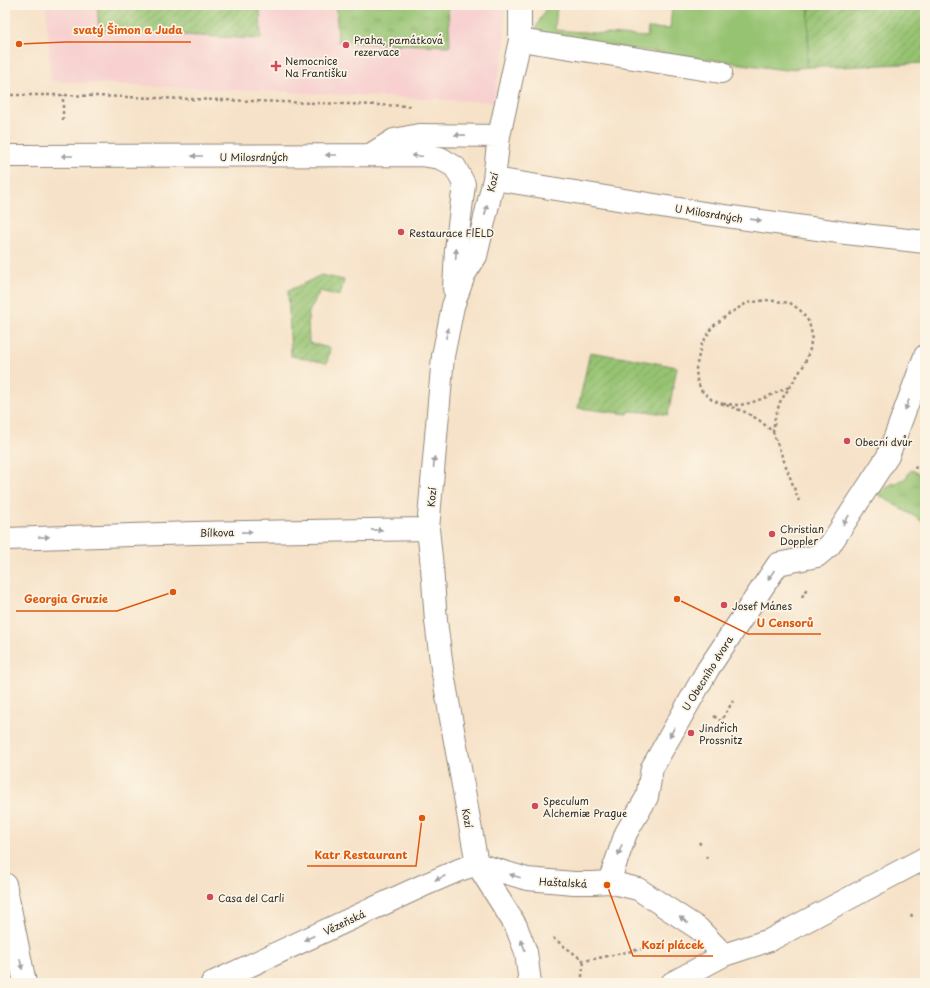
<svg xmlns="http://www.w3.org/2000/svg" width="930" height="988" font-family="'Playpen Sans',sans-serif">
	<defs>
		<pattern id="grass-tufts" width="24" height="20" patternUnits="userSpaceOnUse"><rect width="24" height="20" fill="#96c372"/><path d="M3 7l-1-3M5 7V3M7 7l1-3M15 17l-1-3M17 17v-4M19 17l1-3" fill="none" stroke="#7b9f5e"/></pattern>
		<pattern id="garden-furrows" width="10" height="10" patternUnits="userSpaceOnUse"><rect width="10" height="10" fill="#96c372"/><path d="M-1 1l2-2M0 10L10 0M9 11l2-2" fill="none" stroke="#7b9f5e"/></pattern>
	</defs>
	<rect width="100%" height="100%" fill="#fcf5e5"/>
	<filter id="ink" filterUnits="userSpaceOnUse"><feTurbulence type="fractalNoise" baseFrequency=".025" numOctaves="2"/><feDisplacementMap in="SourceGraphic" scale="8" xChannelSelector="R" yChannelSelector="G"/><feConvolveMatrix kernelMatrix="1 2 1 2 8 2 1 2 1" color-interpolation-filters="sRGB"/></filter>
	<filter id="wash" filterUnits="userSpaceOnUse"><feTurbulence type="fractalNoise" baseFrequency=".012" numOctaves="4" result="noise"/><feDisplacementMap in="SourceGraphic" scale="16" xChannelSelector="R" yChannelSelector="G"/><feGaussianBlur stdDeviation="0.9" result="paint"/><feColorMatrix in="noise" values="0 0 0 0 0 0 0 0 0 0 0 0 0 0 0 0 0 1.4 0 .05"/><feComposite in="paint" operator="in"/></filter>
	<g filter="url(#wash)">
		<rect width="100%" height="100%" fill="#f6e2c8"/>
		<path fill="#f7d0cf" d="M46 5H504L505 30 504 52 493 102 51 81Z"/>
		<path fill="url(#grass-tufts)" stroke="#60774e" d="M336 5H448L450 46 338 42Z
			M925 438V461L919 457Z
			M912 470 925 477V523L877 494 893 483 895 484 907 477 908 473Z"/>
		<path fill="url(#garden-furrows)" stroke="#60774e" d="M97 5H260L261 39 99 31Z
			M809 5H925V63L839 67H807Z
			M321 275 344 280 340 296 320 291 309 312 308 318 309 343 330 348 327 363 291 356 288 291Z
			M590 352 625 358V357L677 367 668 415 646 411 645 412 628 411V414L578 408Z"/>
		<path fill="#96c372" stroke="#60774e" d="M546 5H557L555 30 647 37 648 28 670 29 672 5H809L807 67 785 70 532 35 545 10Z"/>
	</g>
	<g filter="url(#ink)">
		<g fill="none" stroke-linecap="round" stroke-linejoin="round">
			<defs>
				<path id="minor" d="M520 5V40L499 136 494 179 476 256 464 275 453 306 443 356 428 529 432 567 436 621 442 668 477 864 516 926 526 952 530 983
					M520 40 721 72
					M370 155 394 140 419 135 499 136
					M5 156 421 155 440 158 455 167 464 184 456 250 454 289
					M494 179 704 213 846 233 925 242
					M5 539 194 533 428 529
					M477 864 527 879 574 883H592L609 882 638 889 699 929 724 955
					M609 882 626 833 647 797 652 768 708 669 778 564 817 556 830 545 888 456 925 356
					M5 884 25 983
					M212 983 422 886 459 870 477 864
					M672 983 724 955 770 940 925 858"/>
			</defs>
			<use href="#minor" stroke="#90867a" stroke-width="24"/>
			<path stroke="#90867a" stroke-width="2.5" stroke-dasharray="3 3" stroke-linecap="butt" d="M5 95H63L410 106
				M63 120V95
				M723 404C728 404 734 405 739 405 756 403 773 394 789 387
				M773 432 775 418 780 402 804 365 810 349 812 335 809 322 800 310 790 303 766 300 747 303 730 313 712 327 701 346 696 368 697 380 701 390 712 400 745 412 759 420 773 432 799 501
				M914 467 925 471
				M802 597 807 588
				M714 716 721 721 733 701
				M699 842 702 847
				M706 856 708 860
				M911 914 913 919
				M553 938 584 961 665 944
				M581 983 584 961"/>
			<use href="#minor" stroke="#fff" stroke-width="22"/>
		</g>
		<defs><path id="oneway-solid" d="M-6-.8H1V-3.2L6.5 0L1 3.2V.8H-6Z"/></defs>
		<g fill="#a0a0a0">
			<use href="#oneway-solid" transform="translate(460 135) rotate(-179)"/>
			<use href="#oneway-solid" transform="translate(331 155) rotate(180)"/>
			<use href="#oneway-solid" transform="translate(67 156) rotate(180)"/>
			<use href="#oneway-solid" transform="translate(197 156) rotate(180)"/>
			<use href="#oneway-solid" transform="translate(417 156) rotate(-178)"/>
			<use href="#oneway-solid" transform="translate(486 210) rotate(-77)"/>
			<use href="#oneway-solid" transform="translate(756 220) rotate(8)"/>
			<use href="#oneway-solid" transform="translate(456 254) rotate(-86)"/>
			<use href="#oneway-solid" transform="translate(447 333) rotate(-79)"/>
			<use href="#oneway-solid" transform="translate(907 405) rotate(110)"/>
			<use href="#oneway-solid" transform="translate(434 462) rotate(-85)"/>
			<use href="#oneway-solid" transform="translate(846 520) rotate(123)"/>
			<use href="#oneway-solid" transform="translate(377 530) rotate(-1)"/>
			<use href="#oneway-solid" transform="translate(247 532) rotate(-1)"/>
			<use href="#oneway-solid" transform="translate(44 537) rotate(-2)"/>
			<use href="#oneway-solid" transform="translate(771 575) rotate(124)"/>
			<use href="#oneway-solid" transform="translate(672 732) rotate(119)"/>
			<use href="#oneway-solid" transform="translate(620 850) rotate(109)"/>
			<use href="#oneway-solid" transform="translate(515 876) rotate(-163)"/>
			<use href="#oneway-solid" transform="translate(440 878) rotate(157)"/>
			<use href="#oneway-solid" transform="translate(684 920) rotate(-146)"/>
			<use href="#oneway-solid" transform="translate(309 938) rotate(155)"/>
			<use href="#oneway-solid" transform="translate(523 945) rotate(-111)"/>
			<use href="#oneway-solid" transform="translate(21 964) rotate(79)"/>
		</g>
	</g>
	<g fill="#d1495b" stroke="#fcf5e5" stroke-width="1.5">
		<circle cx="346" cy="45" r="4"/>
		<path d="M274 60h4v4h4v4h-4v4h-4v-4h-4v-4h4z"/>
		<circle cx="401" cy="232" r="4"/>
		<circle cx="847" cy="441" r="4"/>
		<circle cx="772" cy="534" r="4"/>
		<circle cx="724" cy="605" r="4"/>
		<circle cx="691" cy="733" r="4"/>
		<circle cx="535" cy="806" r="4"/>
		<circle cx="210" cy="897" r="4"/>
	</g>
	<g text-anchor="middle" dominant-baseline="central" stroke-width="3.5" stroke-linejoin="round" paint-order="stroke">
		<g font-size="10" fill="#2b2b2b" stroke="#fcf5e5" text-anchor="start">
			<text x="354" y="39">Praha, památková<tspan x="354" dy="12">rezervace</tspan></text>
			<text x="285" y="60">Nemocnice<tspan x="285" dy="12">Na Františku</tspan></text>
			<text x="409" y="232">Restaurace FIELD</text>
			<text x="855" y="441">Obecní dvůr</text>
			<text x="780" y="528">Christian<tspan x="780" dy="12">Doppler</tspan></text>
			<text x="732" y="605">Josef Mánes</text>
			<text x="699" y="727">Jindřich<tspan x="699" dy="12">Prossnitz</tspan></text>
			<text x="543" y="800">Speculum<tspan x="543" dy="12">Alchemiæ Prague</tspan></text>
			<text x="218" y="897">Casa del Carli</text>
		</g>
		<g font-size="10" fill="#2b2b2b" stroke="#fcf5e5">
			<text x="254" y="156">U Milosrdných</text>
			<text transform="translate(492 182) rotate(-78)">Kozí</text>
			<text transform="translate(709 213) rotate(9)">U Milosrdných</text>
			<text transform="translate(431 497) rotate(-85)">Kozí</text>
			<text transform="translate(217 532) rotate(-1)">Bílkova</text>
			<text transform="translate(707 673) rotate(-58)">U Obecního dvora</text>
			<text transform="translate(468 818) rotate(80)">Kozí</text>
			<text transform="translate(563 882) rotate(3)">Haštalská</text>
			<text transform="translate(344 922) rotate(-25)">Vězeňská</text>
		</g>
	</g>
	<path fill="none" stroke="#df570e" stroke-width="1.5" d="M19 44L66 42H191M173 592L117 611H16M677 599L748 634H821M422 818L416 866H307M607 885L633 956H713"/>
	<g fill="#df570e" stroke="#fcf5e5" stroke-width="1.5">
		<circle cx="19" cy="44" r="4"/>
		<circle cx="173" cy="592" r="4"/>
		<circle cx="677" cy="599" r="4"/>
		<circle cx="422" cy="818" r="4"/>
		<circle cx="607" cy="885" r="4"/>
	</g>
	<g font-size="11" text-anchor="middle" font-weight="bold" fill="#df570e" stroke="#fcf5e5" stroke-width="3.5" stroke-linejoin="round" paint-order="stroke">
		<text x="128" y="34">svatý Šimon a Juda</text>
		<text x="66" y="603">Georgia Gruzie</text>
		<text x="785" y="627">U Censorů</text>
		<text x="361" y="859">Katr Restaurant</text>
		<text x="673" y="949">Kozí plácek</text>
	</g>
	<rect width="930" height="988" fill="none" stroke="#fcf5e5" stroke-width="20"/>
</svg>
